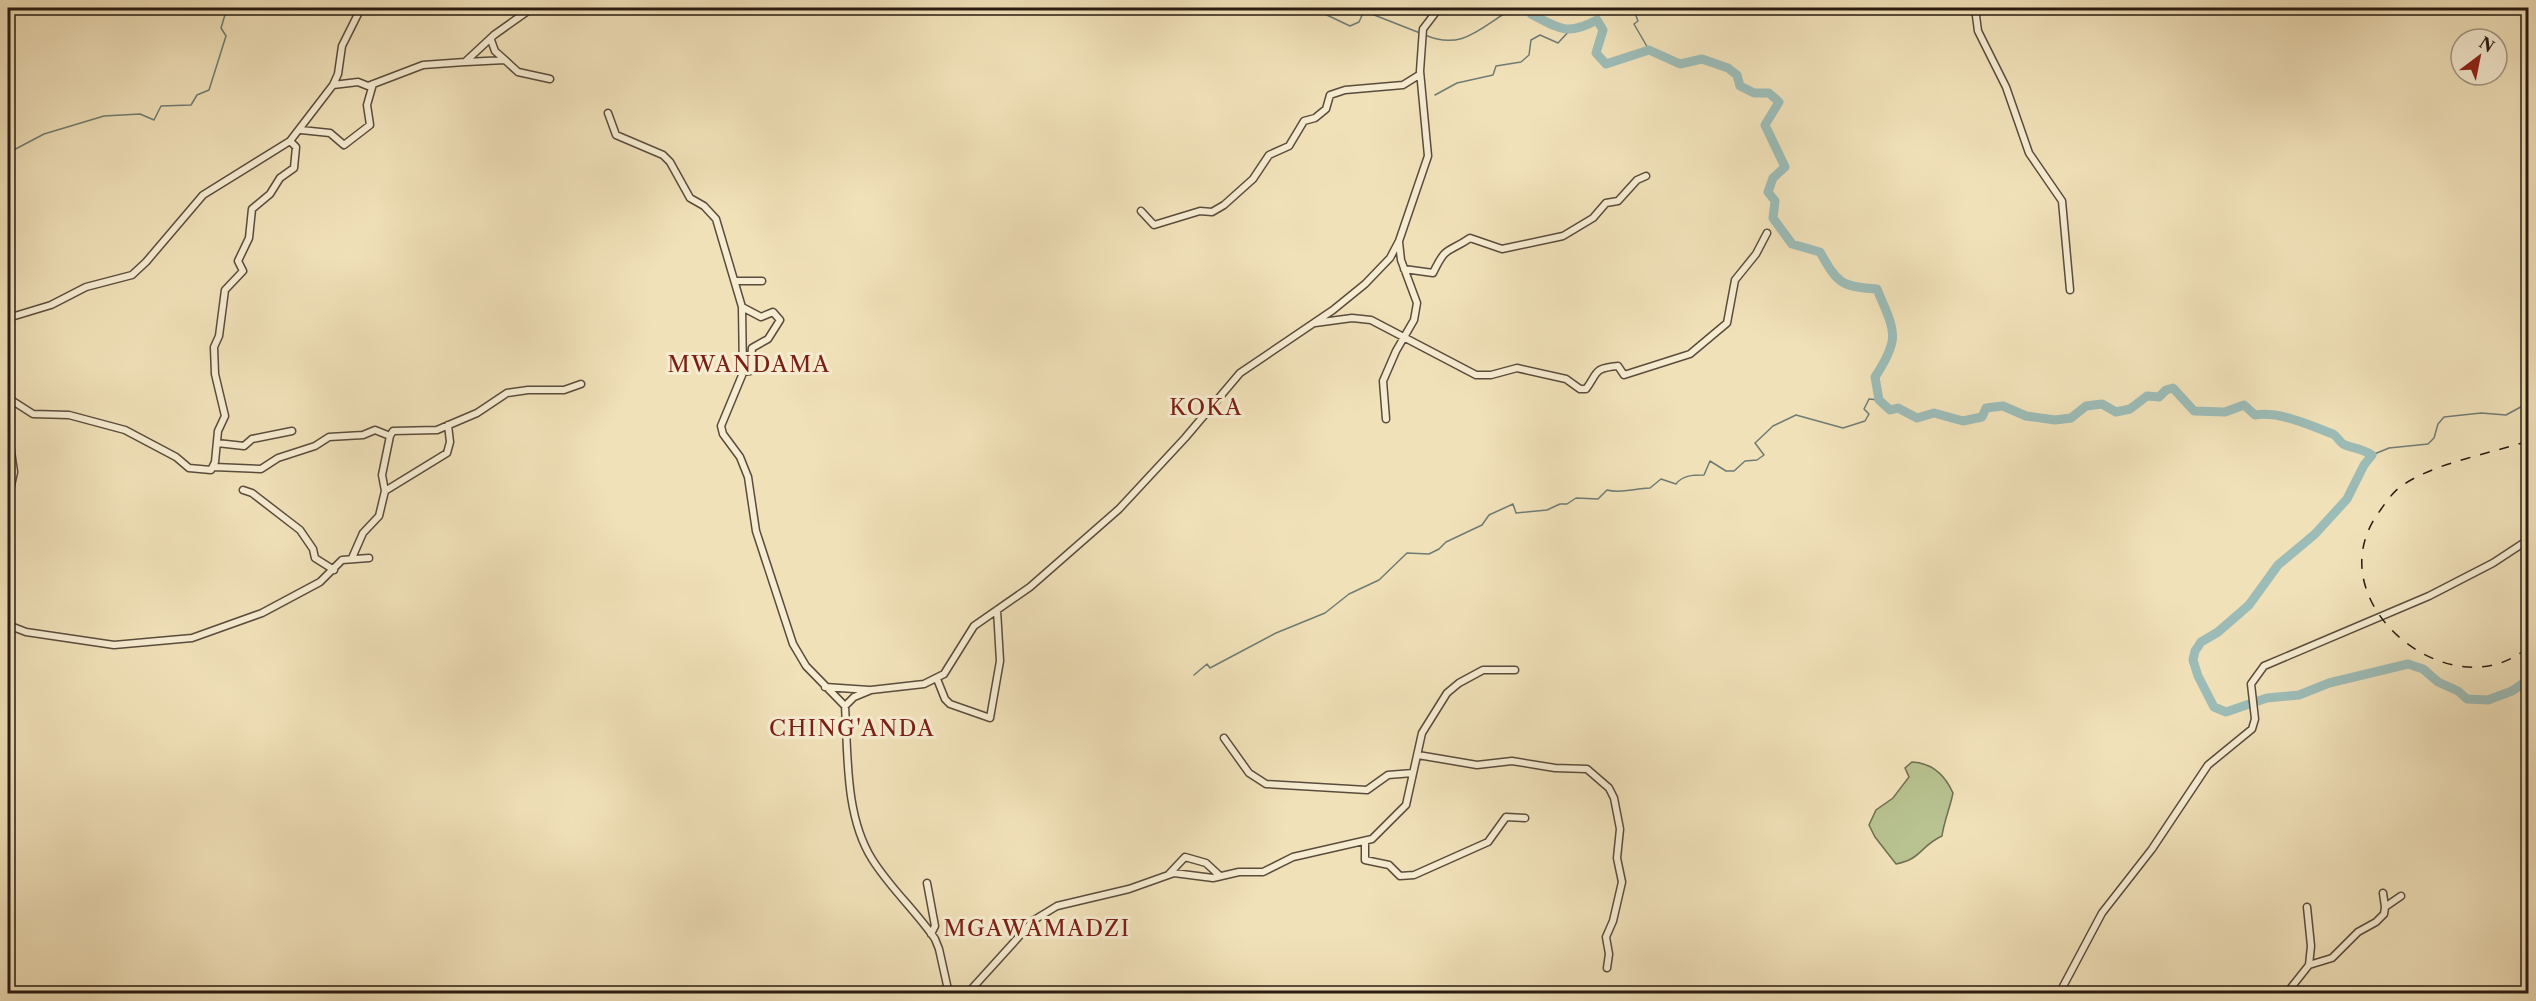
<svg xmlns="http://www.w3.org/2000/svg" width="2536" height="1001" font-family="'Libre Caslon Text',serif">
	<rect width="100%" height="100%" fill="#f1e1b9"/>
	<filter id="stains"><feTurbulence type="fractalNoise" baseFrequency=".00333" numOctaves="4"/><feColorMatrix values="0 0 0 0 .2 0 0 0 0 .09 0 0 0 0 .02 0 0 0 .5 -.17"/></filter>
	<radialGradient id="worn" r=".72"><stop offset=".6" stop-color="#630" stop-opacity="0"/><stop offset="1" stop-color="#630" stop-opacity=".3"/></radialGradient>
	<path fill="#b8c391" stroke="#706f52" stroke-width="1.5" d="M1912 762C1933 763 1945 775 1953 793 1950 808 1944 821 1942 836 1920 846 1922 859 1896 864L1875 837 1869 825 1876 810 1893 798 1909 777 1905 768Z"/>
	<g fill="none" stroke-linecap="round" stroke-linejoin="round">
		<path stroke="#6e7c75" stroke-width="1.5" d="M1312 8 1350 26 1359 22 1364 11 1420 33
			M1633 8 1638 21 1634 24 1649 50
			M1425 35C1464 52 1482 25 1514 8L1531 14
			M1435 95 1457 83 1493 75 1496 66 1521 62 1529 55 1531 40 1540 35 1558 43 1571 29
			M8 153 44 134 104 116 140 114 154 120 161 106 191 105 197 95 209 90 226 36 221 28 227 8
			M2372 455 2389 448 2428 444 2434 438 2438 424 2444 417 2481 413 2506 415 2528 403
			M1194 675 1207 664 1210 668 1276 633 1325 613 1349 594 1379 580 1407 553 1429 554 1439 549 1446 542 1482 525 1489 515 1513 504 1516 513 1547 510 1560 504H1567L1576 498 1598 499 1607 490C1622 494 1635 488 1650 488L1661 479 1676 484C1683 475 1693 475 1704 475L1710 461 1726 471H1734L1745 461 1757 460 1764 455 1755 443 1773 426 1796 415 1843 428 1865 421 1869 414 1864 409 1869 399 1879 400"/>
		<path stroke="#9cbcb7" stroke-width="9" d="M1531 14C1560 29 1567 36 1597 20L1603 30 1596 53 1606 64 1649 50 1680 64 1702 59 1728 68 1737 75 1740 86 1754 93H1769L1779 102 1765 125 1785 167 1773 178 1768 192 1775 201 1773 218 1792 244 1820 252C1837 282 1840 287 1877 289 1894 331 1902 336 1875 377L1879 400 1890 410 1898 408 1917 418 1934 413 1963 421 1982 417 1986 408 2003 406 2026 416 2055 420 2071 418 2086 406 2102 404 2116 412 2130 409 2147 396 2159 397 2166 390 2173 388 2194 411 2225 412 2244 405 2255 415C2280 411 2309 425 2333 434 2337 436 2339 441 2343 444 2351 448 2361 448 2372 455L2364 465 2347 499 2315 534 2278 565 2249 605 2218 632 2201 642 2195 651 2193 660 2198 676 2214 707 2226 712 2267 698 2299 695 2329 683 2408 664 2423 669 2438 682 2458 691 2467 699 2488 700 2512 691 2528 680"/>
		<defs>
			<path id="minor" d="M1975 8 1978 31 2006 87 2029 153 2062 201 2070 290
				M491 40 495 51 505 60
				M466 62 505 60 518 72 550 79
				M333 85 358 82 368 86 423 65 465 62 494 35 532 8
				M608 113 616 135 663 155 670 162 690 198 704 206 716 219 742 307 743 373 721 426 723 434 740 457 748 477 756 531 793 644 806 666 845 706
				M301 130 330 133 344 145 370 125 367 105 373 84
				M1141 211 1154 225 1200 211 1212 212 1224 205 1253 179 1269 155 1289 146 1304 121 1315 118 1326 109 1330 95 1345 90 1403 85 1419 75
				M1404 269 1433 273C1447 244 1447 254 1470 238L1502 249 1563 236 1593 218 1606 203 1618 201 1637 180 1646 176
				M735 281H762
				M742 307 761 317 773 312 780 320 768 339 752 348 750 371 743 372
				M8 318 51 305 86 287 132 275 146 262 203 195 290 141 333 85 338 74 342 46 361 8
				M1315 323 1352 318 1371 320 1476 375H1491L1517 368 1566 379 1580 389H1586C1598 373 1593 368 1618 366L1624 375 1690 354 1727 323 1735 280 1756 254 1767 233
				M8 398 33 414 69 415 125 430 176 457 189 468 211 470 215 462 218 431 225 416 215 374 214 347 219 336 225 290 243 271 238 261 249 238 252 209 270 194 280 178 294 168 296 147 290 141
				M1386 419 1383 381 1396 351 1414 320 1417 303 1401 260 1399 242
				M8 431 14 472 8 499
				M217 443 244 446 252 439 292 431
				M214 467 261 469 278 458 315 446 329 437 363 435 375 430 390 436 393 431 437 430 477 413 507 393 528 390H564L581 384
				M243 490 252 493 300 530 313 549 315 558 334 570
				M385 491 382 475 390 436
				M352 558 363 533 379 516 385 491 447 453 450 442 448 425
				M8 625 26 632 114 645 192 638 262 613 320 582 342 560 369 558
				M937 679 945 699 950 704 990 718 1000 661 997 610
				M825 687 869 690
				M1224 738 1249 773 1266 784 1367 790 1388 775 1413 773
				M1418 755 1477 765 1512 761 1555 768 1587 769 1609 788 1614 798 1620 829 1617 858 1622 882 1613 921 1606 937 1609 954 1607 968
				M1365 843V860L1389 865 1400 876 1414 875 1488 842 1506 817 1525 818
				M1169 874 1185 857 1206 863 1220 876
				M927 883 935 926 931 934
				M2383 893 2385 907
				M2309 965 2332 958 2358 932 2376 922 2384 914 2385 907 2401 896
				M949 994 939 949 935 939C916 911 890 888 872 859 845 816 848 755 845 706L854 697 871 690 924 684 944 674 974 626 1030 587 1119 509 1185 438 1240 373 1333 310 1365 284 1390 258 1399 241 1428 156 1420 71 1423 29 1439 8
				M967 994 1034 920 1057 906 1129 889 1174 873 1213 878 1239 872H1263L1293 857 1372 839 1406 805 1422 733 1447 693 1459 683 1483 670H1515
				M2059 994 2102 913 2152 849 2208 765 2252 729 2255 719 2251 684 2264 666 2429 596 2493 563 2528 540
				M2286 994 2309 965 2311 946 2307 907"/>
		</defs>
		<use href="#minor" stroke="#5a4c3c" stroke-width="9"/>
		<use href="#minor" stroke="#f6ecd2" stroke-width="6"/>
		<path stroke="#281b12" stroke-width="1.5" stroke-dasharray="10 10" stroke-linecap="butt" d="M2528 441C2489 454 2433 463 2400 487 2391 494 2384 505 2377 515 2316 604 2453 713 2528 647"/>
	</g>
	<g text-anchor="middle" dominant-baseline="central" stroke-width="6" stroke-linejoin="round" paint-order="stroke">
		<g font-size="22" letter-spacing="1.5" fill="#7a1f14" stroke="#f6ecd2">
			<text x="749" y="364">MWANDAMA</text>
			<text x="1206" y="407">KOKA</text>
			<text x="852" y="728">CHING'ANDA</text>
			<text x="1037" y="928">MGAWAMADZI</text>
		</g>
	</g>
	<rect width="2536" height="1001" fill="none" stroke="#f1e1b9" stroke-width="30"/>
	<rect x="9" y="9" width="2518" height="983" fill="none" stroke="#281b12" stroke-width="3"/>
	<rect x="15" y="15" width="2506" height="971" fill="none" stroke="#281b12" stroke-width="1.5"/>
	<g transform="translate(2479 57) rotate(32)"><circle r="28" fill="#f6ecd2" stroke="#a49885" stroke-width="1.5"/>
	<path d="M0-4.5L10 22L0 15L-10 22Z" fill="#8f2418"/>
	<text y="-9" font-size="16" font-weight="bold" text-anchor="middle" fill="#281b12">N</text>
	</g>
	<rect width="100%" height="100%" filter="url(#stains)"/>
	<rect width="100%" height="100%" fill="url(#worn)"/>
</svg>
